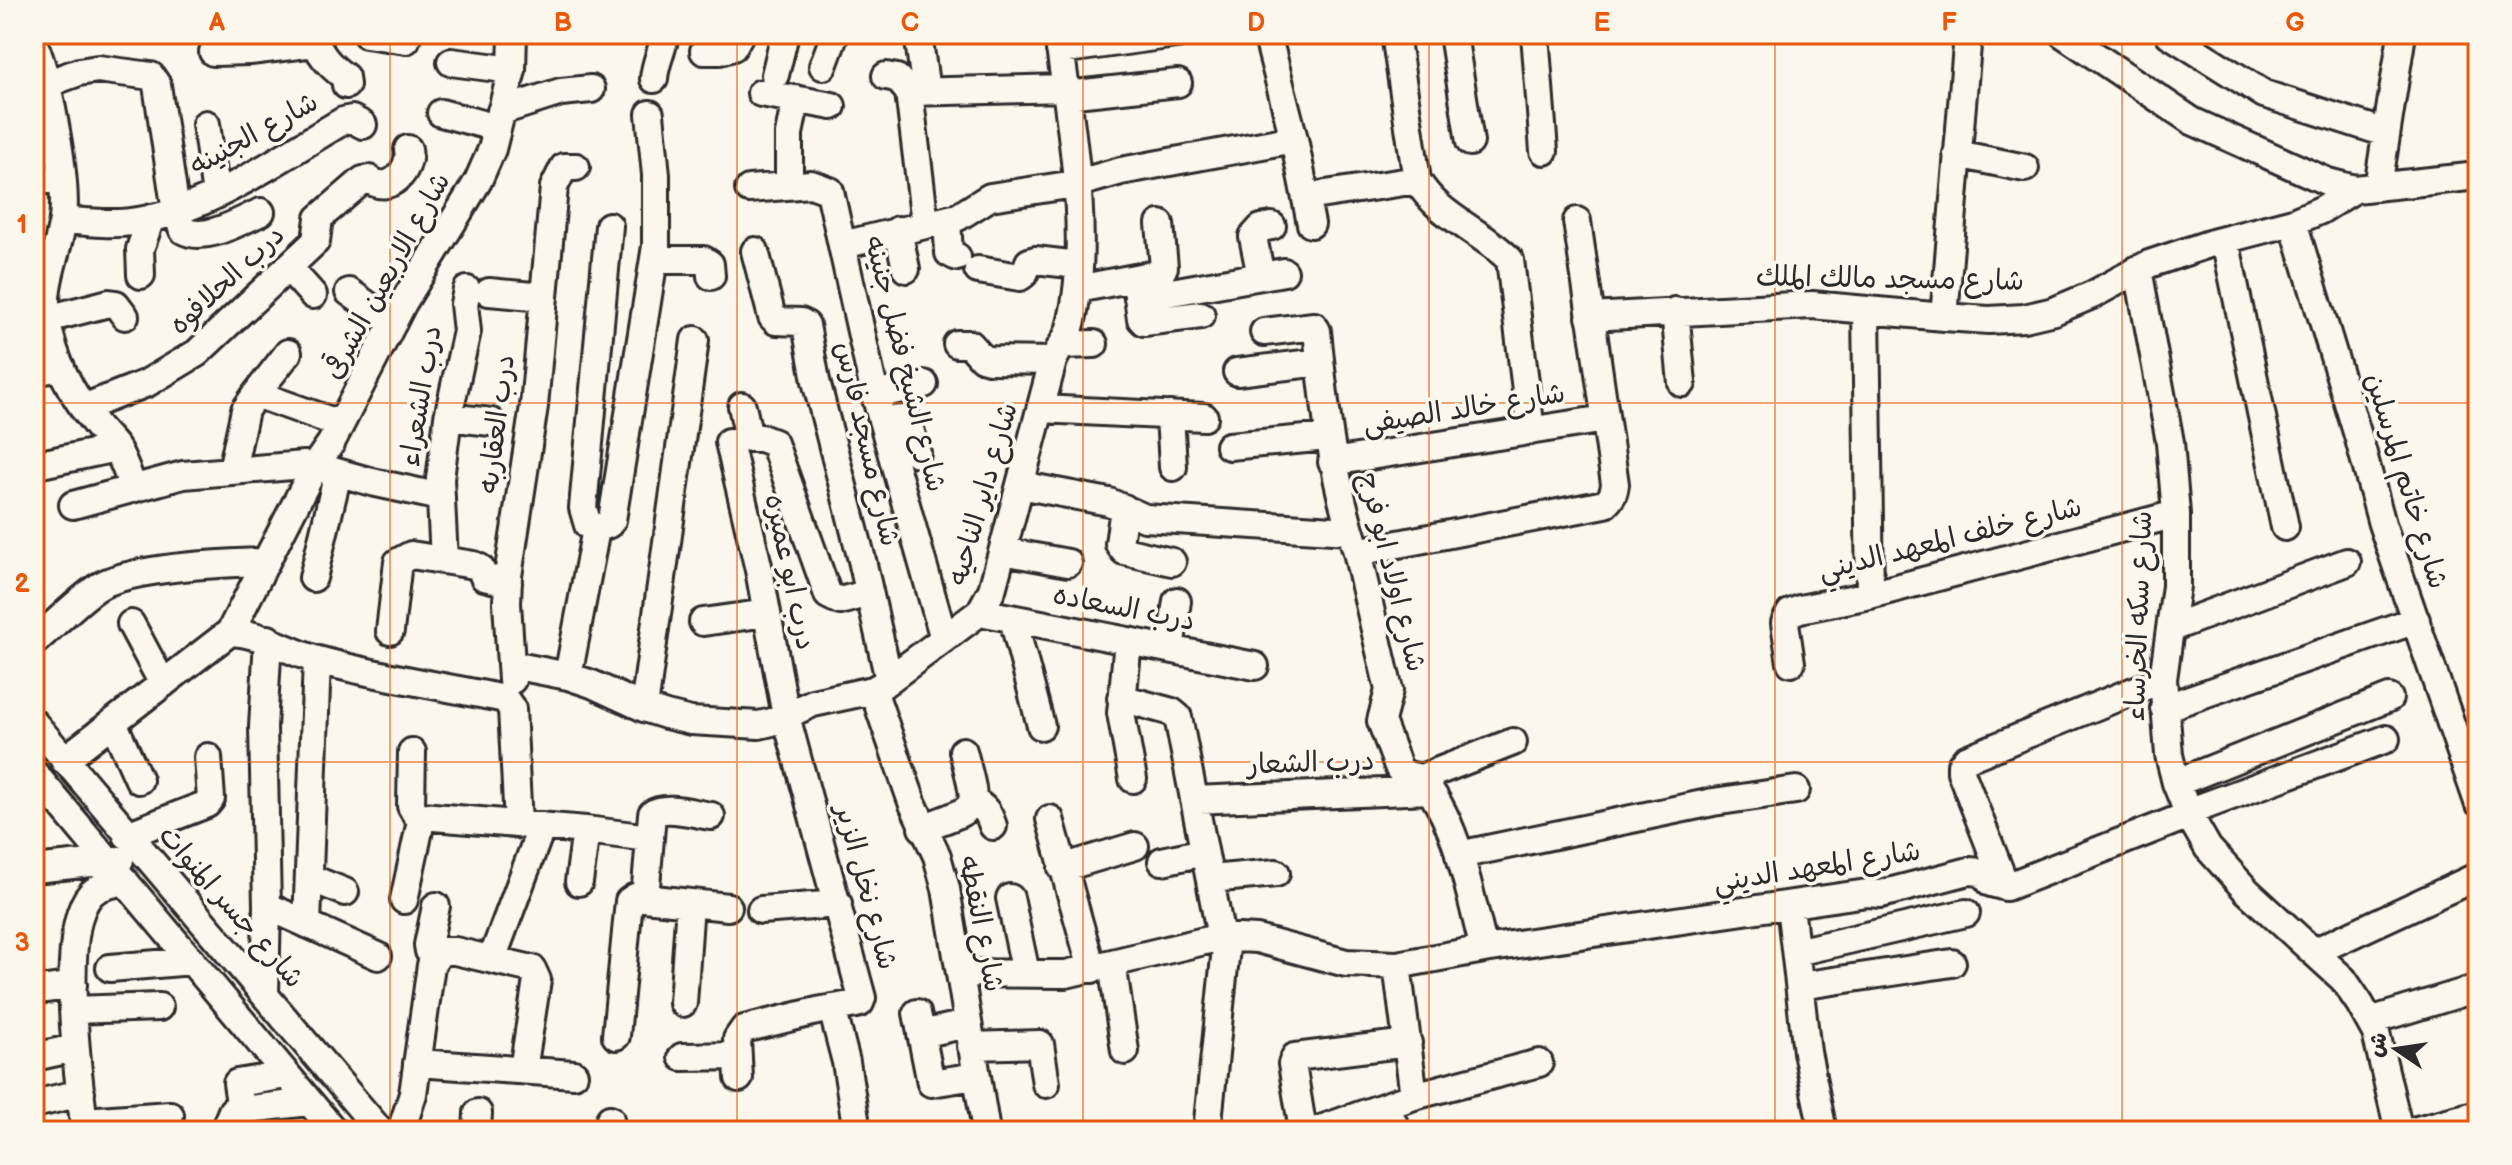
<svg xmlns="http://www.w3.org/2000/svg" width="2512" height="1165" font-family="'Balsamiq Sans','Playpen Sans Arabic',sans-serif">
	<rect width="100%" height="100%" fill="#fbf7ec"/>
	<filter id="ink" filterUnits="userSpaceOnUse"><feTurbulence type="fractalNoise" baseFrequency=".0125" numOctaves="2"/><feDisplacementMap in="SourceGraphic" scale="16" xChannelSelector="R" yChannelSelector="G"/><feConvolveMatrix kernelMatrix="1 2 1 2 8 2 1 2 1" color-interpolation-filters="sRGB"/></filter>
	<g filter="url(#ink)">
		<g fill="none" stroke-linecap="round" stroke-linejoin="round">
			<defs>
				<path id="minor" d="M313 34C318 54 330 66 345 77L346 85
					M366 34 406 40
					M918 34 926 91
					M1267 34 1294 139 1311 224
					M1395 34 1417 180C1439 218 1481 230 1510 260L1531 431
					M1453 34 1470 142
					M1535 34 1544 151
					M2063 34 2192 121 2328 182 2355 189 2478 176
					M2169 34 2264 94 2386 133
					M34 44C49 78 68 183 63 219 58 254 41 284 47 321 53 359 72 395 96 425 102 433 110 440 116 448 124 460 128 475 133 488
					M1060 50 1176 34
					M704 51H720L733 47 740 34
					M213 52 250 51 315 43
					M451 62 512 70
					M823 66 835 34
					M775 75 785 34
					M886 76 897 78 909 92 1065 88
					M654 79C655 62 663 50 665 34
					M46 84 79 72 98 69 151 76 157 85 176 212 183 230C205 243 240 221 261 212
					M909 92 925 223
					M761 93 832 106
					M1066 95 1178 83
					M501 111 561 92 591 89
					M441 113 497 128
					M206 124 216 195
					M1957 154 2025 168
					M34 181 61 179
					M789 184V134L796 99
					M2378 187 2402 34
					M749 189 811 184 830 191 875 395 944 639
					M1306 197 1417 180
					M63 220C86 222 109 225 131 222 206 213 279 158 343 121L352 119 363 125
					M947 220 949 253 957 257
					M2293 222 2359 439 2382 524 2478 802
					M609 226 583 508 588 525 596 529 609 524 612 520 656 246V175L650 114
					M898 230 906 269
					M2225 240 2285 527
					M843 245 958 217 990 197 1075 184 1121 171 1294 139
					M755 251 772 317 776 321 801 322 806 325 816 381 862 560 889 680
					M654 260H704L710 264 711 276
					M288 267 313 295
					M2138 269 2170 442 2176 514V586L2163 679 2169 755 2176 783 2189 815 2208 848 2247 891 2343 979 2360 1004 2376 1033 2399 1131
					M978 270 1020 277 1024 274 1029 262 1035 260 1078 265
					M141 275 140 249 151 218
					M1261 276 1253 237 1261 228 1272 226
					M1136 281 1141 319 1144 322 1201 315
					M1077 289 1161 273 1164 267 1160 224
					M349 292 393 323
					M489 292 543 297
					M1138 298 1284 272
					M1866 310 1870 595
					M1675 311 1682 383
					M1590 317 1812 305 1944 317 1989 320 2024 318 2054 311 2092 295 2149 264 2212 243 2293 222 2321 210 2355 189
					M1944 317 1968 34
					M47 319 109 303 116 304 125 316
					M1264 332 1314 326 1317 331C1325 409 1332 477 1357 552L1389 690 1381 721 1399 769 1407 775 1421 778C1459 824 1469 893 1484 949
					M957 344H970L982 358 989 360 1053 361
					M1062 345 1094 344
					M34 372 61 367
					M1237 372 1320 362
					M256 394 288 353
					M875 395 924 384
					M742 406 749 438H761L774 443 828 595 840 601 869 593
					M83 408 147 383 197 353 316 241 319 218 363 180 369 179C389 196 412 170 408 149
					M1041 409 1204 417
					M1170 415 1173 467
					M448 417 491 422
					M882 420 907 419 917 453
					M729 442 759 570 786 716 862 998 860 1003 856 1004 817 1011 744 1029 737 1039 739 1078
					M1229 446 1328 437
					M1332 462 1605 419
					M41 464 116 448
					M232 470 245 410 256 394 340 424
					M1020 485 1109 502 1145 518 1349 531
					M73 505 183 475 304 465 315 466 372 482 441 497
					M1124 508 1119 544 1124 551 1172 562
					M1003 551 1068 563
					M1357 552 1605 504C1612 498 1614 493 1615 484L1577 221
					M444 560 440 479 448 417 467 331 464 304 467 290
					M313 578 338 473
					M980 612 1255 666
					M1013 619 1041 726
					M703 622 767 613
					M131 624 163 684
					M2171 628 2347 562
					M390 631 398 562 411 555 474 565 480 568 484 577 508 583
					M230 632 315 466 331 443 403 303 478 181 492 149 512 70 513 34
					M1128 641 1121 713 1133 779
					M34 642C54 625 74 604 95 589 125 567 227 563 266 562
					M1170 649 1177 601
					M1791 663 1785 623 1790 613 1800 609 1870 595 2176 514
					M512 665 568 676 592 684 644 708 666 715 691 721 759 725 772 722 813 703 873 690 882 685 980 612 992 590 1053 361C1058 349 1067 340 1070 328 1093 243 1070 121 1058 34
					M568 676 596 529
					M512 680 507 603 508 576 534 406 554 187 564 167H576
					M873 690 912 802 937 856 946 889 986 1131
					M1121 698 1172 712 1178 717 1221 937
					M644 708 695 340
					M2164 708 2416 620
					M113 722 139 780
					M34 723 380 1131
					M412 752 411 806 415 813 422 816 586 830 649 838
					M64 760 230 632C262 633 288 652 318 660 379 677 443 686 505 699L512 709 518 824
					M34 773 334 1131
					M1421 778 1513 742
					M2176 783 2389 698
					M1194 800 1430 790
					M973 802C985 806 989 814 993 826
					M2188 812 2386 739
					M1050 819 1092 969
					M922 828C981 806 979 813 963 751
					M127 835 207 804 211 799 208 757
					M1459 855 1713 802 1796 790
					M1162 861 1204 852
					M1062 868 1135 846
					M34 869 120 860
					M310 878 345 892
					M1210 879 1276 873
					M579 882 586 830
					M2006 887 1961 772V765L1966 759 2163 679
					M645 898 652 814C666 804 695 814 711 816
					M1010 898 1026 973
					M404 900 422 816
					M267 906 378 956
					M1790 906 1807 1052 1823 1131
					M761 910 838 904
					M307 924 317 660
					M1796 952 1966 913
					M2314 952 2478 876
					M435 956 429 951 428 945 436 906
					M492 959 542 826
					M1112 963 1125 1051
					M1397 965 1414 1096
					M110 968 192 961
					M960 973 1066 974 1221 937 1257 939 1346 963 1397 965 1484 949 1867 893 1881 894 1969 871 1982 872 1991 883 2006 887 2189 815
					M1800 986 1952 963
					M34 991 73 985
					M265 995 267 906 263 727 268 639
					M683 1003 690 903
					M832 1008 846 1062 857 1131
					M73 1010 159 1007
					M917 1013 931 1083 976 1076
					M2370 1021 2478 988
					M921 1034 967 1024
					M616 1036 629 901 635 897 728 907
					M971 1046 1040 1044 1046 1084
					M34 1057 75 1048
					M682 1057 738 1056
					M417 1063 574 1074
					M34 1104 81 1093
					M1386 1106 1397 1131
					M241 1110 237 1083 287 1075
					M610 1119 611 1131
					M84 1121 170 1115
					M85 1131C79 1083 57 930 91 894 99 885 114 884 125 881
					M228 1131 227 1123 232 1111 309 1102
					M401 1131 413 1094 431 965 441 951H455L532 969 537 980 523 1070
					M477 1131 478 1113
					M1207 1131 1227 938
					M1303 1131 1292 1064 1295 1057 1408 1043
					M1315 1131 1414 1096 1539 1063
					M2413 1131 2478 1114"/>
			</defs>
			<use href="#minor" stroke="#2b2b2b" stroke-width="32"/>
			<use href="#minor" stroke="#fbf7ec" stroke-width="26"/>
		</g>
	</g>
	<path fill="none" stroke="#e8590c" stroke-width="2" stroke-opacity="0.55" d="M390 34V1131M737 34V1131M1083 34V1131M1429 34V1131M1775 34V1131M2122 34V1131M34 403H2478M34 762H2478"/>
	<g text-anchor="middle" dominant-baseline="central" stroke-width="7" stroke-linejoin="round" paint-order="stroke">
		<g font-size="28" fill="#2b2b2b" stroke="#fbf7ec">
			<text transform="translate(254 134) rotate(-29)">شارع الجنينه</text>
			<text transform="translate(387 276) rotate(-61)">شارع الاربعين الشرقى</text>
			<text transform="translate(1890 279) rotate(1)">شارع مسجد مالك الملك</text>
			<text transform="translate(227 280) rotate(-43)">درب الحلافوه</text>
			<text transform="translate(905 364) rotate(76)">شارع الشيخ فضل جنينه</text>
			<text transform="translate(421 396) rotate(-81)">درب الشعراء</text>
			<text transform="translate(1464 409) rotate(-9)">شارع خالد الصيفى</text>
			<text transform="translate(497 424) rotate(-83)">درب العقاربه</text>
			<text transform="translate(867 444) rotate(77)">شارع مسجد فارس</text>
			<text transform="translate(2406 481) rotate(73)">شارع خاتم المرسلين</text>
			<text transform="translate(983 494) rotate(-74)">شارع داير الناحيه</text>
			<text transform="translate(1950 539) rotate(-14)">شارع خلف المعهد الديني</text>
			<text transform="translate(790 572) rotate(78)">درب ابو عميره</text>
			<text transform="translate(1392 572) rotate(76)">شارع اولاد ابو فرج</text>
			<text transform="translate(1124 608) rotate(11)">درب السعاده</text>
			<text transform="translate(2139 616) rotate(-88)">شارع سكه الخرساء</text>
			<text transform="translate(1311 763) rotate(-2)">درب الشعار</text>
			<text transform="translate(1817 867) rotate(-9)">شارع المعهد الديني</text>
			<text transform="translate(866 887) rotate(75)">شارع نخل الزير</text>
			<text transform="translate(231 907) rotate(49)">شارع جسر المنوات</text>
			<text transform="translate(981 924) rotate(79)">شارع النقطه</text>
		</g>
	</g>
	<rect width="2512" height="1165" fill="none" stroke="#fbf7ec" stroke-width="88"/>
	<g transform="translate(2396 1049) rotate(283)" stroke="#fbf7ec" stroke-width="6" paint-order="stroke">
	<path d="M0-6L14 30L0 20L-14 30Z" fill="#2b2b2b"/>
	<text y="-12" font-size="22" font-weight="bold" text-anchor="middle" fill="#2b2b2b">ش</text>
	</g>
	<rect x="44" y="44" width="2424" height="1077" fill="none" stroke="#e8590c" stroke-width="3"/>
	<g font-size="26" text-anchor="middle" font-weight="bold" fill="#e8590c">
		<text x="217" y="31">A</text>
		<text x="563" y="31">B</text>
		<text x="910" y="31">C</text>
		<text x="1256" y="31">D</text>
		<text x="1602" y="31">E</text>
		<text x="1949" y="31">F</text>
		<text x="2295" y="31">G</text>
		<text x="22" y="233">1</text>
		<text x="22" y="592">2</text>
		<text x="22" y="951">3</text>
	</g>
</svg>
